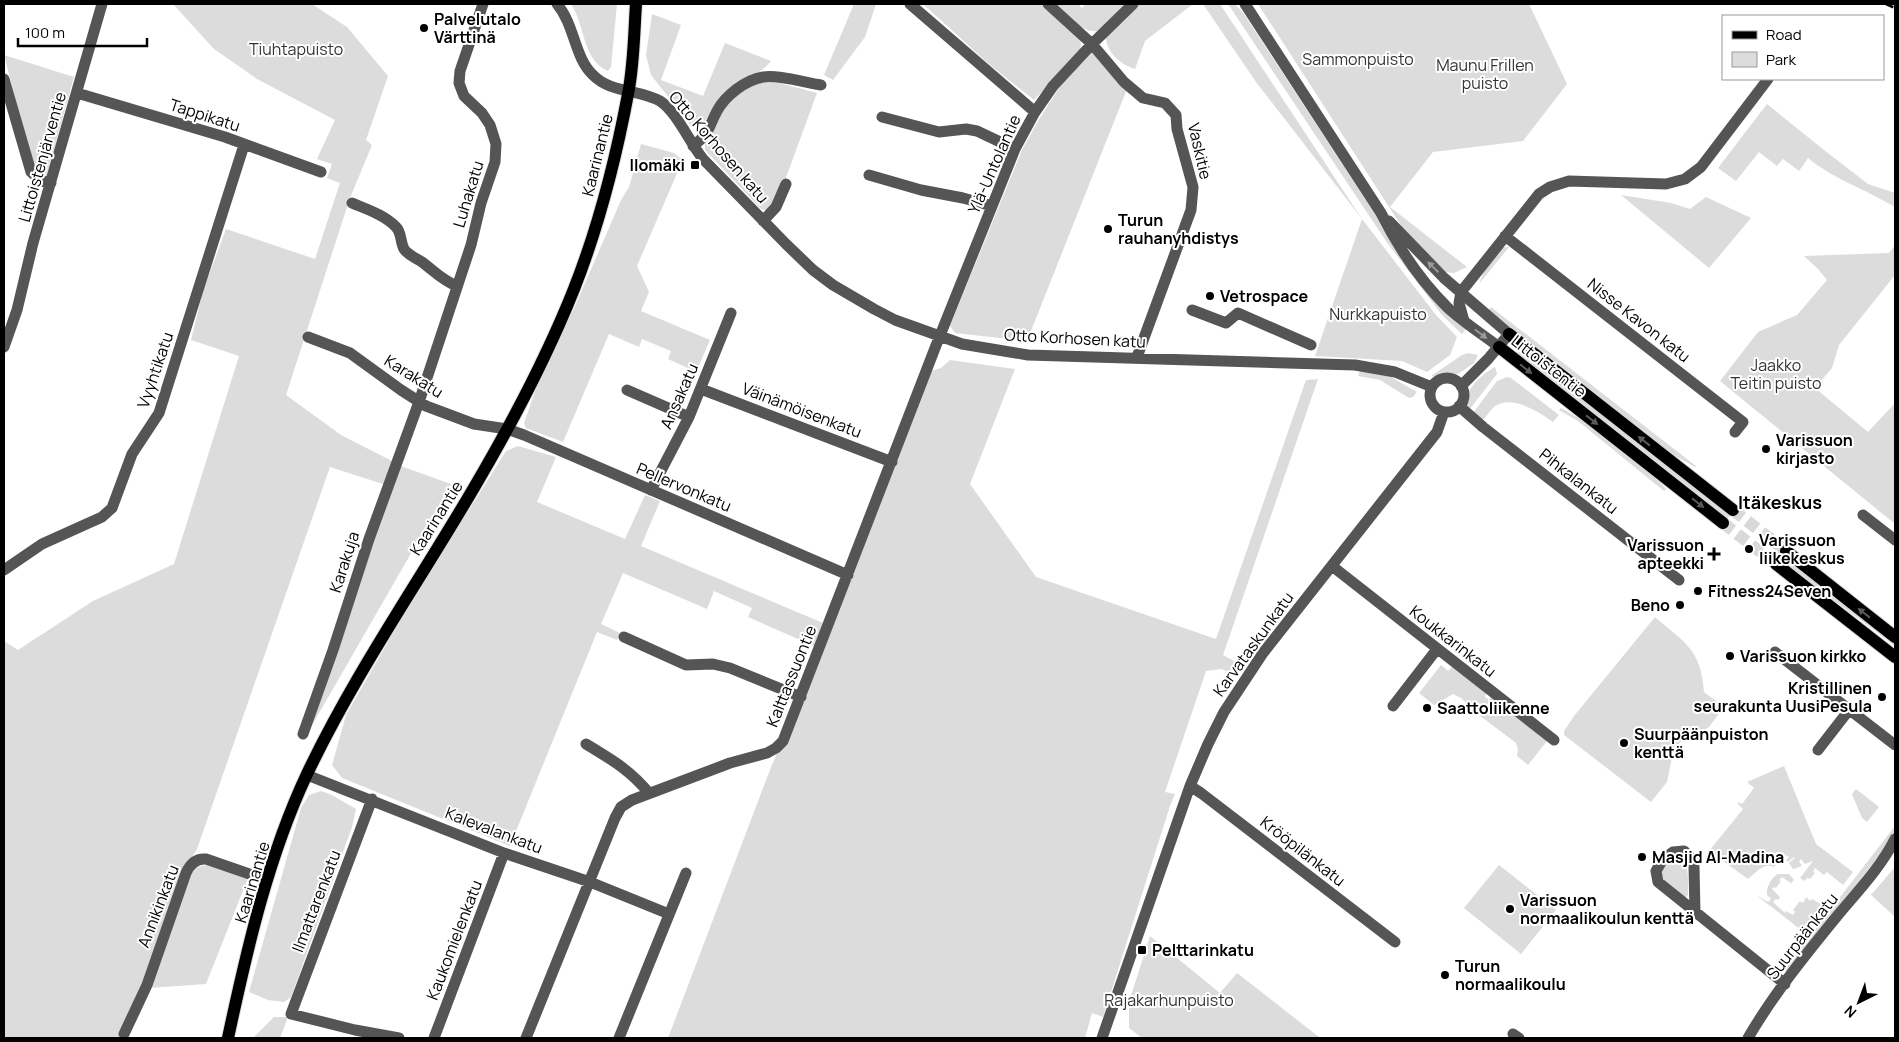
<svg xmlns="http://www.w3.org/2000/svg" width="1899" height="1042" font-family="Manrope,sans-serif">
	<rect width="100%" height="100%" fill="#fff"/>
	<path fill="#dcdcdc" d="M173 4H312L347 27 388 76 366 140 372 145 350 198 286 395 341 435 394 462 386 485 330 467 197 849 184 871 141 987 121 1034 129 1038H4V641L18 650 93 601 174 564 239 356 191 340 203 291 226 229 315 259 340 183 327 178 332 164 317 159 335 120 257 79 214 49Z
		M571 4H617L611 67 608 71C582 60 585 24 571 4Z
		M854 4H876L865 37 833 80 824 75Z
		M923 4H1041L1080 39 1081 44 1080 51 1034 100 990 65Z
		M1055 4H1078L1082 8 1086 4H1128L1098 31C1082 34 1066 14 1055 4Z
		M1140 4H1193L1145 41 1135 69C1121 65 1106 52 1106 37Z
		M1203 4H1220L1362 219 1436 315 1457 337 1450 355 1427 372 1402 361 1315 356 1362 219 1256 82Z
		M1228 4H1235L1244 14 1369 205 1419 278 1466 329 1462 334 1442 315 1388 244Z
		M1258 4H1529L1567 84 1523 141 1433 152 1390 207 1467 267 1454 273 1444 272 1402 227Z
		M652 14 681 25 661 80 703 96 725 43 771 61C757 77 751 75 735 85 720 93 712 110 703 124L691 126 651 75 646 55Z
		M1094 52 1127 89 1027 341 955 333 950 326 1022 150 1038 121 1066 77 1086 55Z
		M4 55 74 77 46 178C38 173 35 167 31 159Z
		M763 81 776 82 817 93 784 183 768 211 761 209 705 150V142L727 104 750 85Z
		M1767 104 1824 150 1868 184 1895 193V207C1867 190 1833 179 1808 158L1799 171 1783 159 1777 166 1759 152 1736 181 1718 168Z
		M641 144 674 153 686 163 681 164 637 266 649 292 641 311 710 340 696 372 668 359 671 351 642 339 639 347 609 334 563 442 526 428 524 423 538 383 576 304 621 200 629 187Z
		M1621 195 1671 203 1690 209 1706 197 1751 218 1709 268Z
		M1895 245V275L1839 345 1832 368 1815 388 1868 432 1895 403V524L1720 381 1758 332 1797 315 1827 280 1818 269 1804 256 1889 253Z
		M1505 247H1509L1479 284 1485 269 1501 249Z
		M1491 307 1696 466 1695 467 1663 449 1488 311Z
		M1514 352 1524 353 1730 515 1727 519Z
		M1468 353 1478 355 1474 363 1458 374 1431 376 1462 355Z
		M950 360 1015 369 970 484 1036 577 1216 639 1306 380 1318 379 1223 655 1243 666 1235 675 1221 669 1206 671 1165 792 1175 794 1170 806 1103 1017 1092 1013 1085 1038H668L768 775 931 371 941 368Z
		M1495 367 1497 374 1469 410C1460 392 1481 375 1495 367Z
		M1360 371 1391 377 1417 392 1413 397 1409 398 1380 380 1358 376Z
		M1507 377 1511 378 1559 415 1553 422C1539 412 1514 396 1497 405 1491 408 1488 415 1483 420H1481L1473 413 1497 381Z
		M1561 408C1598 428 1638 458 1666 489L1664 491 1578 421 1559 410Z
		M518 446 556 457 537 502 625 539 645 495 660 501 641 546 823 623 814 646 748 617 752 608 714 591 707 609 623 573 601 624 620 633 617 640 597 632 510 846 342 778 332 765 346 715 407 609 506 451Z
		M398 465 451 484 311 727Z
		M1781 555 1895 644V646C1857 616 1816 589 1778 559Z
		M1655 617C1685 643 1701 649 1704 692L1724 707 1709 727 1695 736 1686 738 1677 745 1672 757 1667 782 1651 802 1564 735V731L1574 716Z
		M1441 665 1448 671 1452 667 1486 693 1485 697 1489 700 1491 697 1547 741 1528 765 1517 756 1518 749 1516 743 1475 712 1461 698 1453 694 1434 705 1419 693Z
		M1784 766 1816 844 1853 872 1843 885 1827 872 1824 875 1815 868 1813 871 1815 873 1810 879 1807 878 1805 881 1800 878 1813 861 1805 864 1801 859 1799 861 1802 866 1793 869 1789 863 1795 858 1794 857 1788 862 1786 860 1789 857 1785 855 1774 867C1763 862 1756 873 1748 879L1709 851 1743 809 1738 804V802L1742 804 1754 788 1747 782Z
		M1856 789 1879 807 1867 822 1862 818 1852 794Z
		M321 791 332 795 356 809 352 827 291 997 284 1002 268 1000 249 992 301 808 309 795Z
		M1895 826V835L1791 968 1788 971H1783Z
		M1676 858C1692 861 1687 882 1688 895L1685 898 1663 882 1661 871 1670 860Z
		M206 865 248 878 206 984 149 988 192 873 198 867Z
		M1499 865 1556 910 1521 954 1464 908Z
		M1895 867V917L1871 895Z
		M1778 874H1789L1794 880 1791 883 1782 877 1779 880 1781 881 1776 888 1774 887 1772 889 1780 897 1778 900 1776 899 1773 902 1785 913 1786 911 1793 915 1795 912 1793 910 1800 901 1802 903 1805 900 1803 897 1805 899 1808 896 1807 898 1810 901 1812 899 1826 907 1805 933 1756 895 1768 902 1771 899 1767 895C1766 887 1771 878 1778 874Z
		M1150 936 1220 993 1237 973 1319 1037 1142 1038 1129 1028V1002Z
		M274 1017H288L280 1038H253Z"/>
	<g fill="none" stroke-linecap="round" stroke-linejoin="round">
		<path stroke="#d9d9d9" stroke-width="12" stroke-dasharray="12 6" stroke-linecap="butt" d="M1733 510 1786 551
			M1723 523 1776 564"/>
		<defs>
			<path id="major" d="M1509 334 1733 510
				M1499 347 1723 523
				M1786 551 1895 637
				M1776 564 1895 657
				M228 1038C247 949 268 857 307 774 355 673 419 582 475 486 512 423 547 357 574 289 598 228 616 158 628 94 634 64 634 33 636 4"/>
		</defs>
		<use href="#major" stroke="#dbdbdb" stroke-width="14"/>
		<path stroke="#555" stroke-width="11" d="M557 4C575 25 574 57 593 75 610 93 639 89 660 101 676 111 690 143 703 159L786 244 813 270 833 285 874 309 895 320 962 344 1028 355 1355 365 1395 372 1432 387
			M910 4 1035 112
			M1048 4 1092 44 1124 82 1143 98 1165 103 1176 115 1177 129 1193 187 1191 210 1137 357
			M1245 4 1381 213C1398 247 1420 280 1447 307 1463 322 1482 334 1499 347
			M4 79 31 172 41 181 51 183
			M77 93 225 137 321 172
			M882 117 939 132 966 129 977 131 1015 149
			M693 146C710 133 708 128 717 111 725 96 745 80 763 77 777 74 806 83 821 85
			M869 175 921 190 963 198 992 206
			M352 203C366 209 385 215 396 227 402 233 400 242 404 249 408 255 416 258 422 262 434 271 443 281 457 286
			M763 221 776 207 786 184
			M1389 221 1444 278 1509 334 1488 359 1461 386
			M1505 236 1743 422 1735 432
			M1192 310 1226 323 1238 313 1311 345
			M1464 321 1459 303 1461 292 1539 194 1550 187 1569 181 1666 184 1685 179 1701 167 1768 79
			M308 337 350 353 401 390 426 406 474 424 507 429 524 435 848 575
			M4 347 17 310 33 243 102 4
			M1430 395a17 17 0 1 1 34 0a17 17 0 1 1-34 0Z
			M701 389 892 462
			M627 390 689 417
			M1459 406 1483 427 1679 580
			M651 490 689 417 731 313
			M1863 515 1895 540
			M1332 566 1554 740
			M4 570 42 544 102 517 112 508 132 454 159 413 244 145
			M624 637 686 665 713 664 730 668 801 697
			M1775 652 1895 745
			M1393 706 1437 649
			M303 734 333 650 369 539 419 402 471 245 481 203 495 162 496 144 490 125 482 113 464 96 459 83 460 71 483 4
			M586 744C612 760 629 769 649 793
			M1818 750 1849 710
			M307 775 504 853 590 882 669 914
			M1190 786 1201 793 1395 942
			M372 799 291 1014 355 1030 399 1038
			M1695 913 1694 867 1692 859 1684 851 1673 852 1663 859 1656 871 1658 882 1785 984
			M124 1034 147 985 186 873C190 864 196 858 206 859L267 880
			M1513 1034 1519 1038
			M434 1038 504 853
			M526 1038 615 818 621 807 632 800 730 763 767 753 776 748 783 741 935 348 1015 149 1035 112 1053 86 1092 44 1133 4
			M619 1038 686 873
			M1102 1038 1190 786 1208 744 1224 712 1263 653 1437 432 1444 412
			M1748 1038C1773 995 1806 954 1838 915 1858 891 1881 867 1895 839"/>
		<use href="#major" stroke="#000" stroke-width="12"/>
		<path stroke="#000" stroke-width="2.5" stroke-dasharray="8 2.5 1 2.5" stroke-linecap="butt" d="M1886 4 1895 8"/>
	</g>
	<defs><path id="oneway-solid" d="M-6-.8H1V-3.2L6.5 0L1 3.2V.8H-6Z" transform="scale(1.25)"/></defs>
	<g fill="#999">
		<use href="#oneway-solid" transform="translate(1433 267) rotate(-136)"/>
		<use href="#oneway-solid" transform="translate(1481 334) rotate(37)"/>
	</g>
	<g fill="#595959">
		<use href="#oneway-solid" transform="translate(1526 369) rotate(38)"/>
		<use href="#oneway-solid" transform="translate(1592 420) rotate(38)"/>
		<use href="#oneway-solid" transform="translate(1644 441) rotate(-142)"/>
		<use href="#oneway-solid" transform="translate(1698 503) rotate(38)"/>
		<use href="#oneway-solid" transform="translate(1864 613) rotate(-142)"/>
	</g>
	<g fill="#000" stroke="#fff" stroke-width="2">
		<circle cx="424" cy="28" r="5"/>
		<rect x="690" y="160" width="10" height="10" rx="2.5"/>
		<circle cx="1108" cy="229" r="5"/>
		<circle cx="1210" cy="296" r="5"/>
		<circle cx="1766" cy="449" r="5"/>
		<circle cx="1749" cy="549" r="5"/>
		<path d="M1711.5 546.5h5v5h5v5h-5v5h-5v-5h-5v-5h5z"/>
		<circle cx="1698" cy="591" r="5"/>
		<circle cx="1680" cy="605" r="5"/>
		<circle cx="1730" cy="656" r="5"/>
		<circle cx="1882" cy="697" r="5"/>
		<circle cx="1427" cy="708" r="5"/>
		<circle cx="1624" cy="743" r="5"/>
		<circle cx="1642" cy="857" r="5"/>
		<circle cx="1510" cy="909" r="5"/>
		<rect x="1137" y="945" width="10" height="10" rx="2.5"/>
		<circle cx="1445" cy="975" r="5"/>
	</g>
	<g text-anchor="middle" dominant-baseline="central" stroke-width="4" stroke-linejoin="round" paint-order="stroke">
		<g font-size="16" font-weight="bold" fill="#000" stroke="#fff" text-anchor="start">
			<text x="434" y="19">Palvelutalo<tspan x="434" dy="18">Värttinä</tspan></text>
			<text x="685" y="165" text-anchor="end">Ilomäki</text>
			<text x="1118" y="220">Turun<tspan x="1118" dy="18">rauhanyhdistys</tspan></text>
			<text x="1220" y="296">Vetrospace</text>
			<text x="1776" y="440">Varissuon<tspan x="1776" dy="18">kirjasto</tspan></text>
			<text x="1759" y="540">Varissuon<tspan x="1759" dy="18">liikekeskus</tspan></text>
			<text x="1704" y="545" text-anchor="end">Varissuon<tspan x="1704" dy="18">apteekki</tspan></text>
			<text x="1708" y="591">Fitness24Seven</text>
			<text x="1670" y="605" text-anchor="end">Beno</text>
			<text x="1740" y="656">Varissuon kirkko</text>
			<text x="1872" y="688" text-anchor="end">Kristillinen<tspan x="1872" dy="18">seurakunta UusiPesula</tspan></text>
			<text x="1437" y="708">Saattoliikenne</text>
			<text x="1634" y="734">Suurpäänpuiston<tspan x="1634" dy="18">kenttä</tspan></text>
			<text x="1652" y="857">Masjid Al-Madina</text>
			<text x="1520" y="900">Varissuon<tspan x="1520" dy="18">normaalikoulun kenttä</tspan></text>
			<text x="1152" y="950">Pelttarinkatu</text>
			<text x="1455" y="966">Turun<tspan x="1455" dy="18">normaalikoulu</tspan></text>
		</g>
		<g font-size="16" fill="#333" stroke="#fff">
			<text x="296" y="49">Tiuhtapuisto</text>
			<text x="1358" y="59">Sammonpuisto</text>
			<text x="1485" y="65">Maunu Frillen<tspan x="1485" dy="18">puisto</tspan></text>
			<text x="1378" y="314">Nurkkapuisto</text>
			<text x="1776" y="365">Jaakko<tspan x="1776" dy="18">Teitin puisto</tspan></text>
			<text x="1169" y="1000">Rajakarhunpuisto</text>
		</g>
		<g font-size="16" fill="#000" stroke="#fff">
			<text transform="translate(205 115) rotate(18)">Tappikatu</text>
			<text transform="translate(719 147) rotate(49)">Otto Korhosen katu</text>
			<text transform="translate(1200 151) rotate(77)">Vaskitie</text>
			<text transform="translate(597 155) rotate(-76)">Kaarinantie</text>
			<text transform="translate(42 157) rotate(-74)">Littoistenjärventie</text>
			<text transform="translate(994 164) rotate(-66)">Ylä-Untolantie</text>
			<text transform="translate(468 194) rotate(-73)">Luhakatu</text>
			<text transform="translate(1639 320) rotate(38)">Nisse Kavon katu</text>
			<text transform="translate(1075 338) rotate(3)">Otto Korhosen katu</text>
			<text transform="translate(1549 366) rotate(38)">Littoistentie</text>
			<text transform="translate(155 370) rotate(-71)">Vyyhtikatu</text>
			<text transform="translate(414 376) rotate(32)">Karakatu</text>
			<text transform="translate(679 396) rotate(-66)">Ansakatu</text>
			<text transform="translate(802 410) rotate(21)">Väinämöisenkatu</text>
			<text transform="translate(1579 481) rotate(38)">Pihkalankatu</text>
			<text transform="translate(684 487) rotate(23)">Pellervonkatu</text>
			<text transform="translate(436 518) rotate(-58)">Kaarinantie</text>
			<text transform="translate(344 562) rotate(-72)">Karakuja</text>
			<text transform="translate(1453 641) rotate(38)">Koukkarinkatu</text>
			<text transform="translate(1253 644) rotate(-54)">Karvataskunkatu</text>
			<text transform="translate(791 676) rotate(-68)">Kalttassuontie</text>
			<text transform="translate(494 830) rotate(21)">Kalevalankatu</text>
			<text transform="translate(1303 851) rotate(38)">Krööpilänkatu</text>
			<text transform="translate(252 882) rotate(-73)">Kaarinantie</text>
			<text transform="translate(316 901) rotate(-69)">Ilmattarenkatu</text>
			<text transform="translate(158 906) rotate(-69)">Annikinkatu</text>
			<text transform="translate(1802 936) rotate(-52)">Suurpäänkatu</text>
			<text transform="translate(454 940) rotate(-69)">Kaukomielenkatu</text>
		</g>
		<g font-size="18" font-weight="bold" fill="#000" stroke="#fff">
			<text x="1780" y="502">Itäkeskus</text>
		</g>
	</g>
	<rect width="1899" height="1042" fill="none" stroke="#000000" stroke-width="10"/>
	<rect x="1722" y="15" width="162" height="65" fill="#ffffff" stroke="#999999"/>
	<rect x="1732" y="31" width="25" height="8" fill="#000000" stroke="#999999"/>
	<text x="1766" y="40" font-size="15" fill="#000000">Road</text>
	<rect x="1732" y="52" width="25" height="15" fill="#dcdcdc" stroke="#999999"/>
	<text x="1766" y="65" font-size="15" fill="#000000">Park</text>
	<g transform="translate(1859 1002) rotate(222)" stroke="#ffffff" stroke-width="4" paint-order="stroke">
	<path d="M0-4L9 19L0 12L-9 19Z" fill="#000000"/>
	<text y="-8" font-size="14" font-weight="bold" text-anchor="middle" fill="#000000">N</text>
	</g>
	<path d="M18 38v8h129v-8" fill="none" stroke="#000000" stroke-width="2.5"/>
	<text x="25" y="38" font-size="15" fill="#000000" stroke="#ffffff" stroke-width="4" paint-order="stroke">100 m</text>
</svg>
